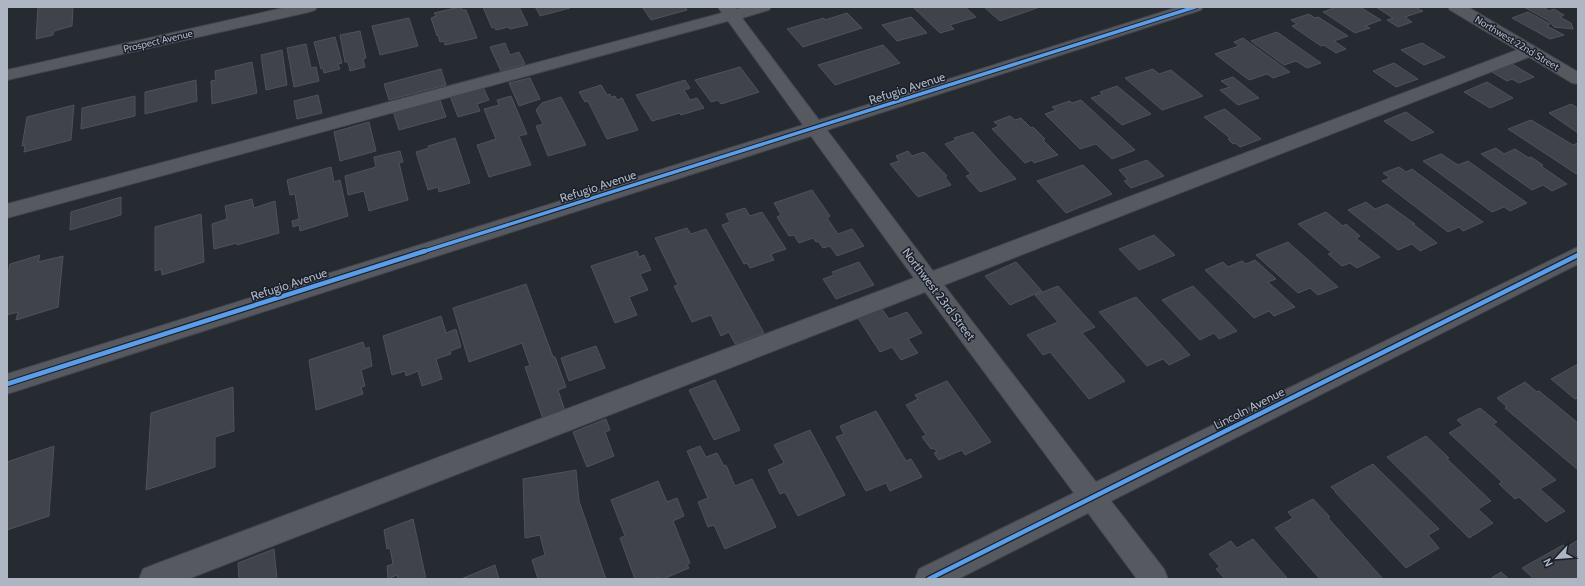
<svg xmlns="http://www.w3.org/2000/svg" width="1585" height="586" font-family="Cabin,sans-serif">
	<rect width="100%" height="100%" fill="#262a31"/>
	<path fill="#40444a" stroke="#4e5259" d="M38 7H73L72 26 54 31 53 35 36 39Z
		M459 7H461L462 10H466L477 38 445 45 444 41 440 42 438 35 437 36 431 18 436 16 434 13Z
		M483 7H519L528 25 510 29 508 27 496 30 494 27 492 28Z
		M533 7H570V8L540 16 536 8Z
		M648 7H685L687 10 651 20 643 8Z
		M913 7H965L976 17 950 25 954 29 940 33Z
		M984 7H1035L1037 8 1000 21Z
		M1336 7H1360L1381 20 1365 26 1370 28 1355 33 1323 12Z
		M1376 7H1415L1423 11 1405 17 1412 22 1398 27 1387 20 1393 18Z
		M1524 7H1543L1549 11 1554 9 1564 15 1560 17 1571 23 1573 29 1554 27 1549 21Z
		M1528 12 1550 24 1547 26 1564 35 1550 39 1512 18Z
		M847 13 862 28 803 47 787 29 824 18 825 20Z
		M1309 14 1315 18 1318 17 1348 36 1334 41 1346 49 1336 53 1324 45 1321 46 1292 26 1297 24 1291 20Z
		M911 17 927 33 897 41 882 25Z
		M409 18 418 46 380 55 372 26Z
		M360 31 366 58 363 59 365 67 350 71 348 62H345L340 35Z
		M1277 32 1321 63 1307 68 1296 61 1284 65 1251 41Z
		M335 37 342 63 338 64 340 69 324 73 323 68 321 69 314 42Z
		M1243 38 1290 72 1273 78 1267 74 1249 80 1215 54 1239 46 1234 42Z
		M505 43 510 55 519 52 525 64 501 71 490 47Z
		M1422 43 1445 57 1424 65 1401 50Z
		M306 44 311 68 316 67 319 81 294 87 287 48Z
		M883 45 900 63 835 85 818 65Z
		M282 50 287 85 266 90 261 55Z
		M252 62 257 93 212 104 211 81 216 80 215 71Z
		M1394 63 1418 79 1396 87 1373 71Z
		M1512 64 1534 77 1519 83 1512 79 1507 81 1492 72Z
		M740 67 759 92 721 104 718 100 711 102 695 80Z
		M441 69 446 85 389 100 384 84Z
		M1153 69 1159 74 1171 70 1203 96 1162 110 1125 78Z
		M1233 77 1259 98 1238 105 1220 90 1230 87 1221 81Z
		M530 78 540 99 519 106 509 83Z
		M196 80 197 101 145 114V92Z
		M685 80 690 88 684 90 690 100 697 98 704 108 681 115 680 113 652 121 636 95Z
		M1487 82 1513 98 1490 108 1464 92Z
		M601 85 607 95 610 94 611 97 615 96 617 100 622 98 638 130 607 139 588 101 585 102 579 92Z
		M1117 86 1151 114 1122 125 1091 98 1103 94 1100 92Z
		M483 87 489 100 477 104 480 111 458 117 450 96Z
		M318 95 322 113 297 119 294 101Z
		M135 96V116L81 129 82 108Z
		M511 96 527 134 519 136 531 165 489 177 477 145 496 139 484 109 499 105 497 100Z
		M561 97 586 145 548 156 536 126 543 124 536 110 542 103Z
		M440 100 446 117 399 130 393 111Z
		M1081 100 1135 150 1112 159 1096 144 1080 149 1045 114 1056 110 1052 107 1070 101 1072 103Z
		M1571 104 1578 108V133L1549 113Z
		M74 105 71 140 24 152 25 145 22 146 27 117Z
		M1225 109 1261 139 1240 147 1235 143 1233 144 1228 139 1230 138 1204 117Z
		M1406 112 1434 132 1412 141 1384 121Z
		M1010 116 1015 120 1021 118 1031 128 1033 127 1045 139 1043 140 1058 155 1034 163 1032 160 1025 163 992 129 999 126 994 122Z
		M1531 120 1573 145 1578 143V175L1508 129Z
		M369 122 376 151 340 161 334 132Z
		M973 132 1016 179 980 192 966 176 971 174 945 144 956 140 954 138Z
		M455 138 470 183 439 192 438 187 428 190 416 152 429 148 428 146Z
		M1496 148 1504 154 1515 149 1529 158 1531 157 1543 165 1541 166 1567 184 1552 191 1543 185 1532 190 1481 154Z
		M400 151 403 162 399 163 408 200 369 211 364 191 348 195 345 176 376 167 374 157Z
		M908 151 912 156 924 152 947 176 945 177 951 185 918 197 890 164 899 161 896 156Z
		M1441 154 1458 165 1468 161 1527 203 1510 211 1504 207 1492 212 1423 161Z
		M1147 160 1164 176 1131 188 1124 181 1128 180 1119 170Z
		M1083 165 1112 194 1066 213 1037 181Z
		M331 167 334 182 340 180 348 216 300 231 299 225 293 227 292 221 299 219 295 194 290 195 287 180Z
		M1399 167 1406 172 1412 169 1483 222 1463 231 1459 227 1448 232 1382 181 1390 178 1383 173Z
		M812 190 830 216 827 218 838 234 852 229 864 246 837 256 830 246 823 248 818 241 816 242 813 238 799 243 794 235 789 236 777 217 781 215 774 203Z
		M121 197V215L70 230 71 212Z
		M252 199 254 208 275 201 279 233 237 245V243L214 249 212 224 227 219 225 206Z
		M1366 202 1375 209 1387 204 1415 224H1413L1437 243 1420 251 1412 244 1398 250 1348 210Z
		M745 208 750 216 762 212 786 249 771 254 774 260 750 268 747 263 744 264 722 225 730 222 726 214Z
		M1326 212 1343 226 1346 224 1360 236 1356 238 1380 257 1357 268 1350 263 1342 266 1328 254 1332 253 1298 224Z
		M201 214 204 262 162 275 161 269 155 271V227Z
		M687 228 691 234 706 229 764 333 735 344 729 332 721 336 711 315 692 322 674 286 678 285 655 238Z
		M1154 235 1175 255 1139 270 1119 249Z
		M1288 242 1338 287 1318 295 1310 288 1298 293 1256 255Z
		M637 251 639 257 644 255 651 270 640 274 648 290 629 297 637 315 615 323 591 266Z
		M40 255 38 262 63 256 58 307 16 320 18 312 7 315V270H9L10 264Z
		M1255 260 1276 279 1268 282 1295 307 1274 316 1269 311 1254 318 1205 270 1223 262 1228 267 1242 261 1246 264Z
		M859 262 874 285 836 299 823 279 834 275 832 272Z
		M1016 262 1042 291 1010 305 985 276Z
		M526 284 553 357H555L566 387 558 390 565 411 543 419 525 367 530 366 522 343 469 362 453 308Z
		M1058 286 1095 327 1082 333 1125 381 1089 399 1050 352 1043 355 1027 335 1058 322 1035 295Z
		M1193 286 1237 331 1219 339 1214 333 1200 340 1162 300Z
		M1136 297 1190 355 1169 365 1163 359 1147 366 1099 312Z
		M882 309 889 319 907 312 922 333 908 339 918 353 901 360 892 347 880 352 858 318Z
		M441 316 446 333 456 329 461 347 450 351 451 354 436 359 442 379 422 386 418 371 406 376 405 371 392 375 383 336Z
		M363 342 365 349 369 347 372 366 361 370 365 386 361 387 363 394 316 410 309 360Z
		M596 346 605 368 569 381 561 358Z
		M1578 364V398L1575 399 1551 379Z
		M715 380 740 430 714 440 689 390Z
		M947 381 991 442 965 455 962 450 939 460 934 453 937 452 934 448 931 449 922 437 926 435 906 405 918 399 915 395Z
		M1525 382 1537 392 1539 391 1578 423V470L1505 408 1507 407 1497 398Z
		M233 387 234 431 215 437V467L146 490 151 413Z
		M1480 408 1497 422 1493 424 1556 480 1540 489 1565 511 1546 522 1519 497 1515 499 1499 484 1502 482 1449 433 1463 425 1457 420Z
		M876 411 906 461 911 459 922 477 890 491 886 483 866 491 836 437 844 434 840 426Z
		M606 419 610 430 605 432 614 456 587 467 573 432Z
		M810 430 845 495 798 516 785 492 780 494 768 470 784 463 774 445Z
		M1426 436 1449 458 1447 459 1491 501 1478 509 1493 523 1469 538 1387 457Z
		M54 446 49 516 7 530V462Z
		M700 446 706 457 717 453 724 466 726 465 735 486 752 479 776 527 725 549 714 525 708 527 698 502 708 498 687 451Z
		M1373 464 1439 529 1428 535 1439 548 1406 568 1335 492H1336L1331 487Z
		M576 470 579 501 606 579H538L532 560 545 555 540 535 525 538 523 479Z
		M658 481 667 502 677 498 684 516 673 521 690 563 687 565 689 568 663 579H659L658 577 654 579H635L620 538 625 536 611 500Z
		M1313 499 1330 517 1328 518 1383 579H1320L1275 528 1293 518 1288 512Z
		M413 519 426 579H398L397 575 388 579 387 566 393 564 390 548 387 549 384 530Z
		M1253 539 1288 579H1225L1216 569 1220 567 1209 554 1231 541 1237 548Z
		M1578 540V557L1567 547Z
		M1563 545 1578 559V579H1534L1522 568Z
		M274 549 277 579H239L238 563Z
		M495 565 499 579H461Z
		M1501 572 1509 579H1490Z"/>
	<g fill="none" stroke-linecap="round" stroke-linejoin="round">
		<defs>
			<path id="minor" d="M287 7H317L315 10 309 12 7 80V70Z
				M718 7H734L736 9 745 7H771L769 10 742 18 819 120 1178 7H1203L1201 10 827 130 933 271 1517 50 1450 10 1448 7H1468L1578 72V84L1572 83 1529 57 944 285 1096 482 1578 247V264L1111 501 1164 569 1168 579H1137L1088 513 958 579H915L919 569 1074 493 925 292 188 579H139L143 569 153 565 914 278 811 136 7 394V374L803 125 728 21 7 218V204L722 13Z"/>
		</defs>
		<use href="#minor" stroke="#42444a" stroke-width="2"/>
		<use href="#minor" fill="#565960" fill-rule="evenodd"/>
		<defs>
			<path id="cycleway-far1" d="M422 252 1195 7"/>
			<path id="cycleway" d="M7 384 425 251
				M929 579 1578 255"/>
		</defs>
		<use href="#cycleway-far1" stroke="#1a202b" stroke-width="5.5"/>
		<use href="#cycleway" stroke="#1a202b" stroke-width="7"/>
		<use href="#cycleway-far1" stroke="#5a9eea" stroke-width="3.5"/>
		<use href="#cycleway" stroke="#5a9eea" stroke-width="4.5"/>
	</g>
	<g text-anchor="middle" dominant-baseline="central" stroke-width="3" stroke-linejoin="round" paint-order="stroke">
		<g font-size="10" fill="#afb6c3" stroke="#1a202b">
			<text transform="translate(158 41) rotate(-13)">Prospect Avenue</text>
			<text transform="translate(1517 43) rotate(31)">Northwest 22nd Street</text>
		</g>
		<g font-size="12" fill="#afb6c3" stroke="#1a202b">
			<text transform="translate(907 88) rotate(-18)">Refugio Avenue</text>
			<text transform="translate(598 186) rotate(-18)">Refugio Avenue</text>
			<text transform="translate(289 284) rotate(-18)">Refugio Avenue</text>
			<text transform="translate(939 294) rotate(53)">Northwest 23rd Street</text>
			<text transform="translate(1249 408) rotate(-27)">Lincoln Avenue</text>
		</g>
	</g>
	<rect width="1585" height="586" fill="none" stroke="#afb6c3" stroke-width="16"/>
	<g transform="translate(1557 558) rotate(244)" stroke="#1a202b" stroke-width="3" paint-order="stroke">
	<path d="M0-3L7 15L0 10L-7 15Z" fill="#afb6c3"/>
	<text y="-6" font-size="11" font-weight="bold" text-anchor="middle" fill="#afb6c3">N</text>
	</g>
</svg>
